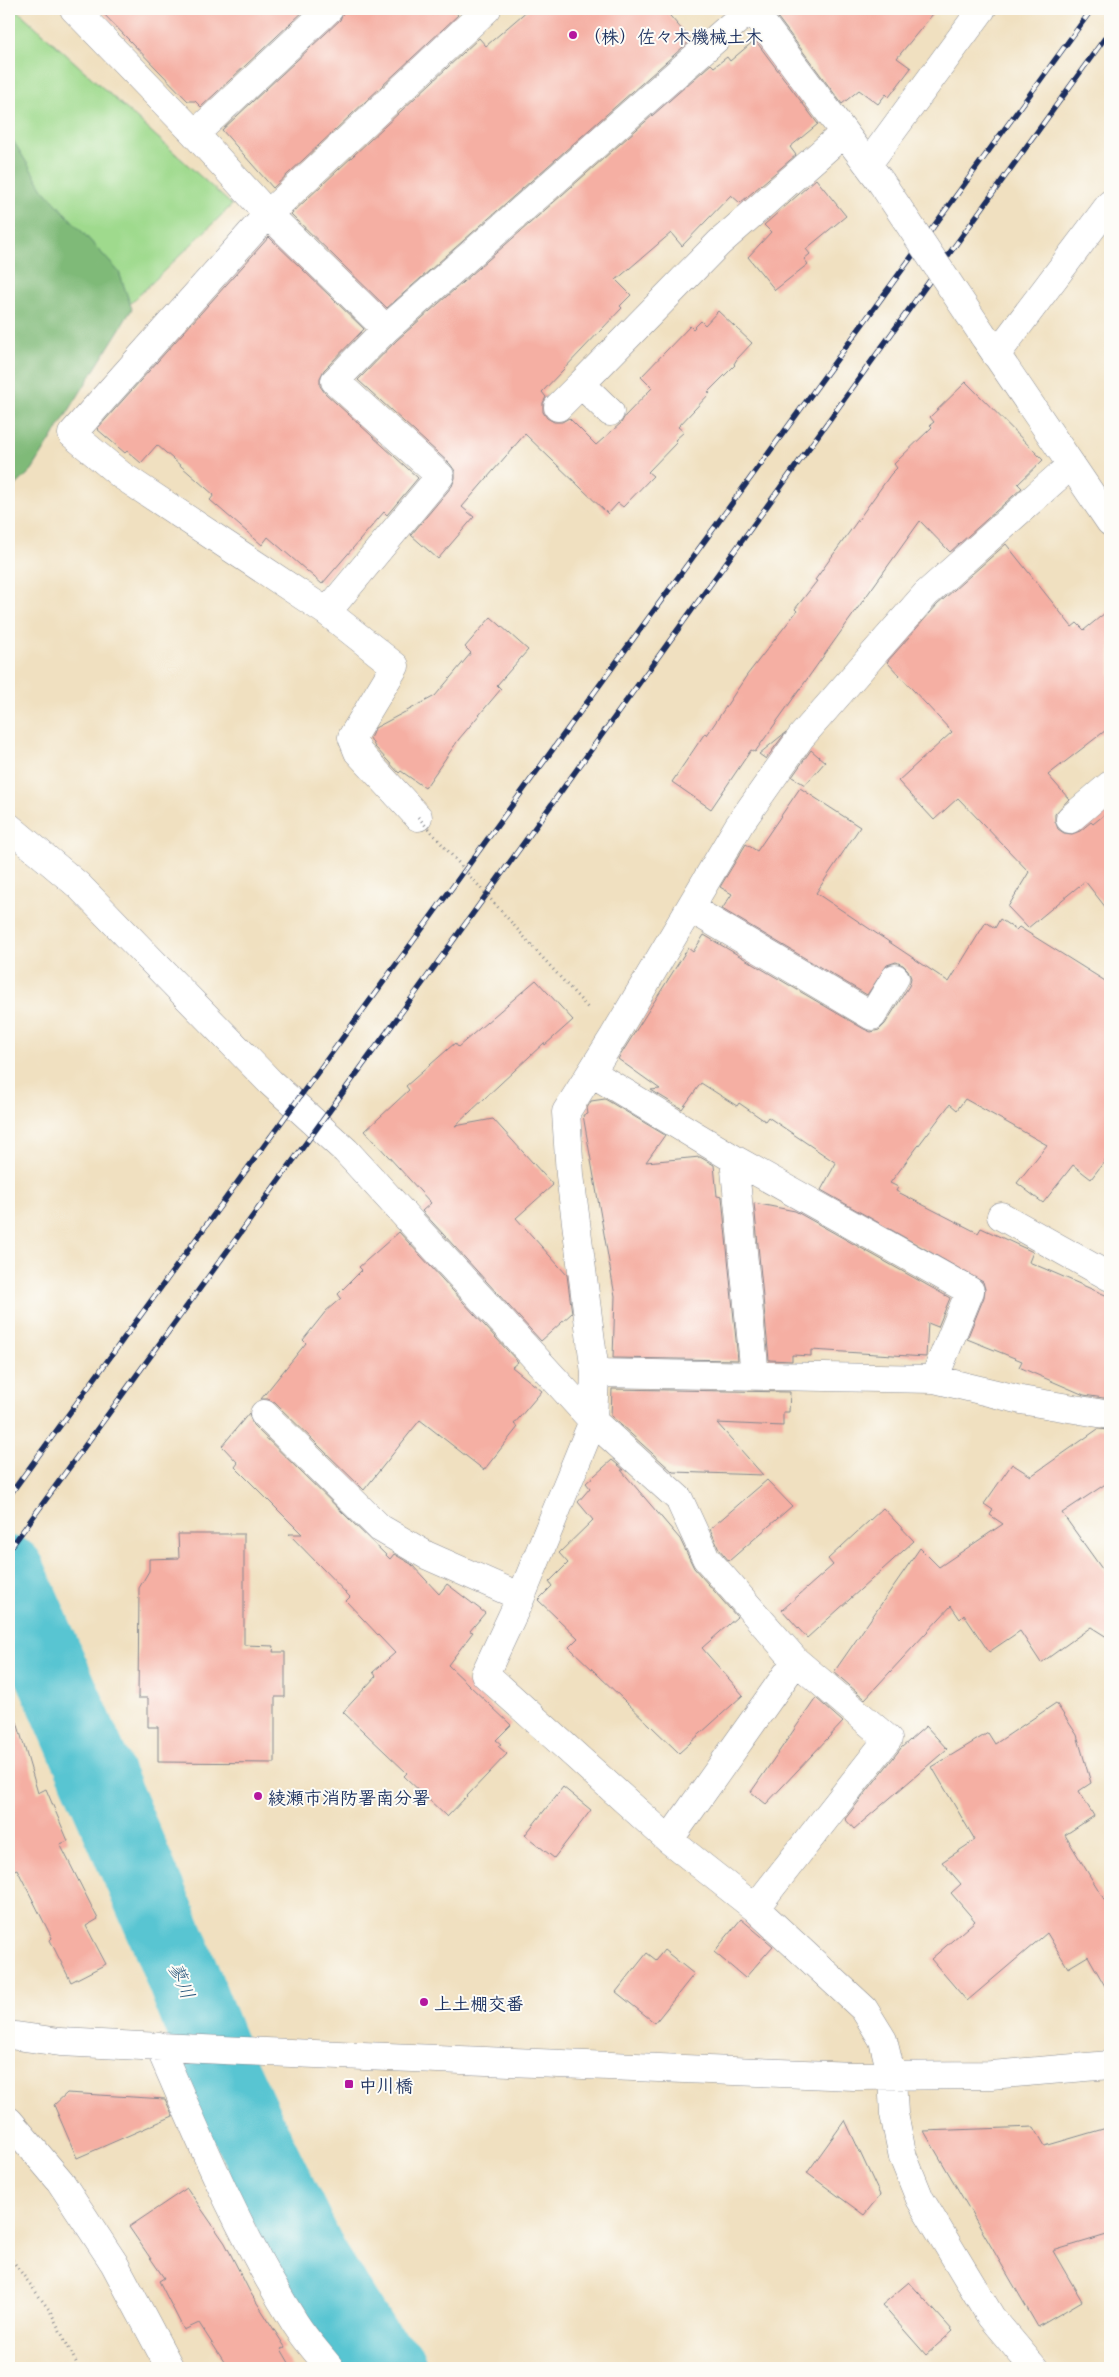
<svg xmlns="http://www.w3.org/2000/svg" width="1119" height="2377" font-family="'Playpen Sans','Klee One',sans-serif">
	<rect width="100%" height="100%" fill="#fdfcf7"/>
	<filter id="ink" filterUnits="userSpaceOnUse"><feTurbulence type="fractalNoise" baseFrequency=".02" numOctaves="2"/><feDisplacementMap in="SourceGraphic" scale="10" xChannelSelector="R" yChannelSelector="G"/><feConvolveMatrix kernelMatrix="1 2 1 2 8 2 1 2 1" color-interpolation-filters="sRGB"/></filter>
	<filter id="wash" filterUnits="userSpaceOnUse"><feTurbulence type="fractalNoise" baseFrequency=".0096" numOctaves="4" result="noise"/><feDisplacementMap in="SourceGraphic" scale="20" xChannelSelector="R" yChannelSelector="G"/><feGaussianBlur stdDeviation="1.12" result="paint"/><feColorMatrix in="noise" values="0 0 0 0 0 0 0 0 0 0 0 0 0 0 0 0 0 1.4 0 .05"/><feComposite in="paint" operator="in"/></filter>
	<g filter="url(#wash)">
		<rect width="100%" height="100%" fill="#f0e0c0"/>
		<path fill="#9fda8d" stroke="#5d8476" d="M9 9H16L232 205 35 396 9 458Z"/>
		<path fill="#7fba78" stroke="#4d746b" d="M9 134 43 189 119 272 132 309 32 470 9 492Z"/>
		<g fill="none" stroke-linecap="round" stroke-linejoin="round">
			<path stroke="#59c5d2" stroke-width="74" d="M9 1573 169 1941 210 2046 245 2122 312 2260 366 2345 390 2368"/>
		</g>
		<g id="blocks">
			<path fill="#f5afa3" d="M99 9H306L201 107 195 101H188Z
				M344 9H452L458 15 273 188 222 130 340 20Z
				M529 9H664L691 40 387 308 291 214 479 38 486 46Z
				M784 9H937L897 58 911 68 889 97 886 94 878 104 859 90 842 104 778 18Z
				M755 40 818 124 790 147 796 155 740 203 731 195 682 246 671 233 616 280 631 295 620 306 622 308 542 392 546 397 543 403V412L547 418 554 422H562L569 418 596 445 621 423 625 416 652 388 641 377 690 326 693 329 701 321 705 325 718 311 752 343 737 359 734 364 735 365 708 392 710 393 678 427 684 432 675 440 677 442 648 472 653 476 623 507 618 503 608 514 525 434 462 507 474 517 438 559 411 535 452 486 455 478V471L450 464 358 380 397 340 711 64 714 67 727 57 730 61Z
				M816 179 846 216 806 249 810 254 804 259 808 264 775 290 748 257 771 232 764 225Z
				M269 237 364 329 324 370 320 378V386L325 393 418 478 387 515 384 512 322 584 268 537 262 545 210 500 214 495 157 445 141 463 127 451 125 453 97 429Z
				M966 382 1043 460 1018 484 1022 488 950 552 920 521 755 752 751 750 711 809 672 782 705 733 707 735 747 675 797 611 795 609 817 581 815 580 891 474 897 468 894 464 932 427 930 425 934 422 930 417Z
				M1006 544 1072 627 1077 623 1084 630 1110 609V727L1048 775 1069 799 1055 814V821L1058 829 1064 833 1072 834 1080 831 1091 822 1093 824 1110 810V913L1085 881 1028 928 1008 907 1029 872 958 798 934 820 898 781 952 732 887 662 937 605Z
				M491 617 528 650 497 685 501 689 459 739 425 788 401 771 399 773 375 747 370 738 375 728 435 696 471 653 465 647Z
				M786 732 766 759 759 754Z
				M811 750 825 762 805 785 792 777Z
				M800 788 860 827 816 893 949 982 986 922 995 928 1000 919 1016 930 1019 927 1110 984V1154L1091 1179 1073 1165 1043 1203 1017 1183 1047 1145 965 1099 957 1110 950 1104 890 1183 898 1187 896 1191 978 1233 981 1228 1033 1252 1029 1262 1110 1297V1399L1084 1395 1019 1367 1022 1361 967 1339 984 1297 985 1289 983 1282 821 1190 836 1163 768 1117 765 1121 739 1103 737 1106 701 1083 682 1109 651 1090 660 1089 618 1059 688 948 693 952 704 935 864 1029 871 1032 879 1030 885 1024 909 986 911 978 908 970 903 965 896 962 887 965 867 995 722 909 732 894 720 887 746 844 757 851Z
				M536 980 573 1020 545 1045 544 1043 455 1126 493 1119 553 1185 516 1218 567 1275 572 1313 541 1341 422 1211 431 1203 365 1131 409 1090 406 1086 455 1043 458 1047Z
				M605 1099 665 1135 646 1162 700 1157 714 1165 717 1196 722 1197 738 1360 613 1358 615 1296 583 1115 588 1114 587 1108 591 1101Z
				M754 1203 795 1211 950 1298 938 1327 928 1323 926 1357 811 1350V1356L792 1355V1361L769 1360Z
				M399 1232 518 1362 512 1367 542 1391 514 1424 518 1427 484 1470 420 1420 364 1490 275 1403 268 1399H261L306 1343 303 1340 326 1311 341 1298 338 1294 362 1270 359 1267Z
				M612 1389 790 1392 789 1412H783V1426L717 1423 763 1475 673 1472 611 1416Z
				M249 1413 253 1425 390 1559 394 1554 411 1564 439 1594 447 1584 485 1613 470 1631 473 1632 448 1665 511 1725 496 1740 501 1744 498 1746 507 1754 447 1817 404 1776 407 1773 343 1712 376 1676 373 1672 395 1653 346 1601 350 1597 289 1534H302L235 1467 238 1463 222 1446Z
				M1098 1429 1110 1430V1481L1062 1513 1110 1580V1639L1091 1627 1041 1663 1020 1631 989 1652 964 1615 960 1619 951 1606 865 1699 834 1672 920 1548 939 1567 1003 1524 990 1515 993 1510 984 1504 1012 1464 1031 1476Z
				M612 1460 624 1470H621L680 1539 694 1568 737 1617 702 1648 743 1695 679 1753 569 1647 578 1638 538 1600 552 1586 549 1582 568 1563 559 1553 593 1520 578 1502 590 1488 586 1483Z
				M767 1480 792 1506 729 1561 719 1549 710 1529Z
				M883 1508 914 1541 807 1638 782 1610 833 1565 828 1559Z
				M178 1534H244V1645L274 1646 273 1652H285V1697H275V1763L158 1762V1727H148V1698H138L139 1588 149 1571V1559L179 1558Z
				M816 1698 843 1722 766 1804 751 1792Z
				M1056 1703 1077 1735 1091 1783 1079 1791 1094 1816 1065 1835 1110 1909V1995L1088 1956 1068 1968 1047 1933 967 2001 931 1959 975 1921 951 1893 961 1884 942 1862 975 1840 932 1767 988 1733 995 1744Z
				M17 1722 38 1793 46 1789 68 1841 60 1844 98 1919 86 1926 106 1964 71 1982 50 1940 52 1938 17 1869 9 1872V1724Z
				M926 1726 947 1749 854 1829 845 1819 901 1748Z
				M563 1787 591 1810 554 1858 525 1835Z
				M741 1919 773 1946 745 1978 714 1952Z
				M664 1950 694 1974 655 2023 616 1992 647 1953 656 1960Z
				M67 2093 165 2099 173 2116 77 2158 54 2105Z
				M845 2120 880 2195 864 2215 807 2173Z
				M1034 2127 1045 2146 1110 2127V2234L1053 2251 1082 2301 1038 2327 924 2131Z
				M187 2188 225 2243 250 2292 285 2347 281 2349 292 2368H228L199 2323 184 2330 159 2281 164 2278 129 2227Z
				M909 2282 953 2331 926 2355 882 2305Z"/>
		</g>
	</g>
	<g filter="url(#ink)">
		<use href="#blocks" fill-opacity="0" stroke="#86888f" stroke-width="1"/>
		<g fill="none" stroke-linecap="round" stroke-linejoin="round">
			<defs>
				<path id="minor" d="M74 9 195 134 268 214 386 329 750 9
					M752 9 881 182
					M195 134 329 9
					M868 164 982 9
					M983 335 1110 522
					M996 355 1110 204
					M558 407 581 384
					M610 412 581 384 719 243 844 133
					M327 612 440 476 335 381 386 329
					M418 817 358 752 352 737 395 666 327 612 121 475 72 434 268 214 487 9
					M1070 819 1110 785
					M9 827 79 886 270 1082 346 1151 593 1421 679 1499 706 1558 796 1661 888 1739 755 1908
					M690 908 872 1016 895 978
					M592 1073 734 1159 970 1291 934 1379
					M734 1159 755 1376
					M1001 1216 1110 1277
					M595 1373 934 1379 1021 1400 1110 1415
					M264 1414 380 1528 426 1555 521 1597
					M669 1840 796 1661
					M9 2035 60 2042 243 2051 853 2076 991 2075 1110 2065
					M159 2046C200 2140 240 2236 295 2323 305 2339 318 2353 330 2368
					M9 2121 60 2181 114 2263 170 2368
					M1034 2368 991 2317 920 2199 903 2157 894 2114 892 2077 883 2040 864 2009 755 1908 669 1840 485 1674 521 1597 593 1421 595 1373 570 1175 566 1112 614 1036 739 825 801 737 926 594 1070 466"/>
			</defs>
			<use href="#minor" stroke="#86888f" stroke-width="29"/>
			<path stroke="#86888f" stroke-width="3" stroke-dasharray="1 4" stroke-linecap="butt" d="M533 947 588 1008
				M9 2256 50 2311 79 2368"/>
			<use href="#minor" stroke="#fff" stroke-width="28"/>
			<defs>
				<path id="rail" d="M9 1496 1092 9
					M9 1550 414 995 1110 31"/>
			</defs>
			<use href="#rail" stroke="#1b2f5e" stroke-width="5.5"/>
			<use href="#rail" stroke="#fdfcf7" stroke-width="4" stroke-dasharray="11" stroke-linecap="butt"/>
			<defs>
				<path id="minor-bridge" d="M881 182 983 335"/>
			</defs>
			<use href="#minor-bridge" stroke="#86888f" stroke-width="29" stroke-linecap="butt"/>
			<path stroke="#86888f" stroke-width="3" stroke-dasharray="1 4" stroke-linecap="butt" d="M418 817 533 947"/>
			<use href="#minor-bridge" stroke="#fff" stroke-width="28"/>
		</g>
	</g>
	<g fill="#b5179e" stroke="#fdfcf7" stroke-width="2">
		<circle cx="573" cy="35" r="5"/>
		<circle cx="258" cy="1796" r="5"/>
		<circle cx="424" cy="2002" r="5"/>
		<rect x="344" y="2079" width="10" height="10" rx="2.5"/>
	</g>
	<g text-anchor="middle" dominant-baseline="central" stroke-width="4" stroke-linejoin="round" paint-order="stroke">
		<g font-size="18" font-weight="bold" fill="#1b2f5e" stroke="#fdfcf7" text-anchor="start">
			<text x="583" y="35">（株）佐々木機械土木</text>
			<text x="268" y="1796">綾瀬市消防署南分署</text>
			<text x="434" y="2002">上土棚交番</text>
			<text x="359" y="2084">中川橋</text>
		</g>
		<g font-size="19" font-style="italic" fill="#2e5c81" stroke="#fdfcf7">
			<text transform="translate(183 1980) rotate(67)">蓼川</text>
		</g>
	</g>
	<rect width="1119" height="2377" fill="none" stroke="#fdfcf7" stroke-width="30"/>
</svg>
